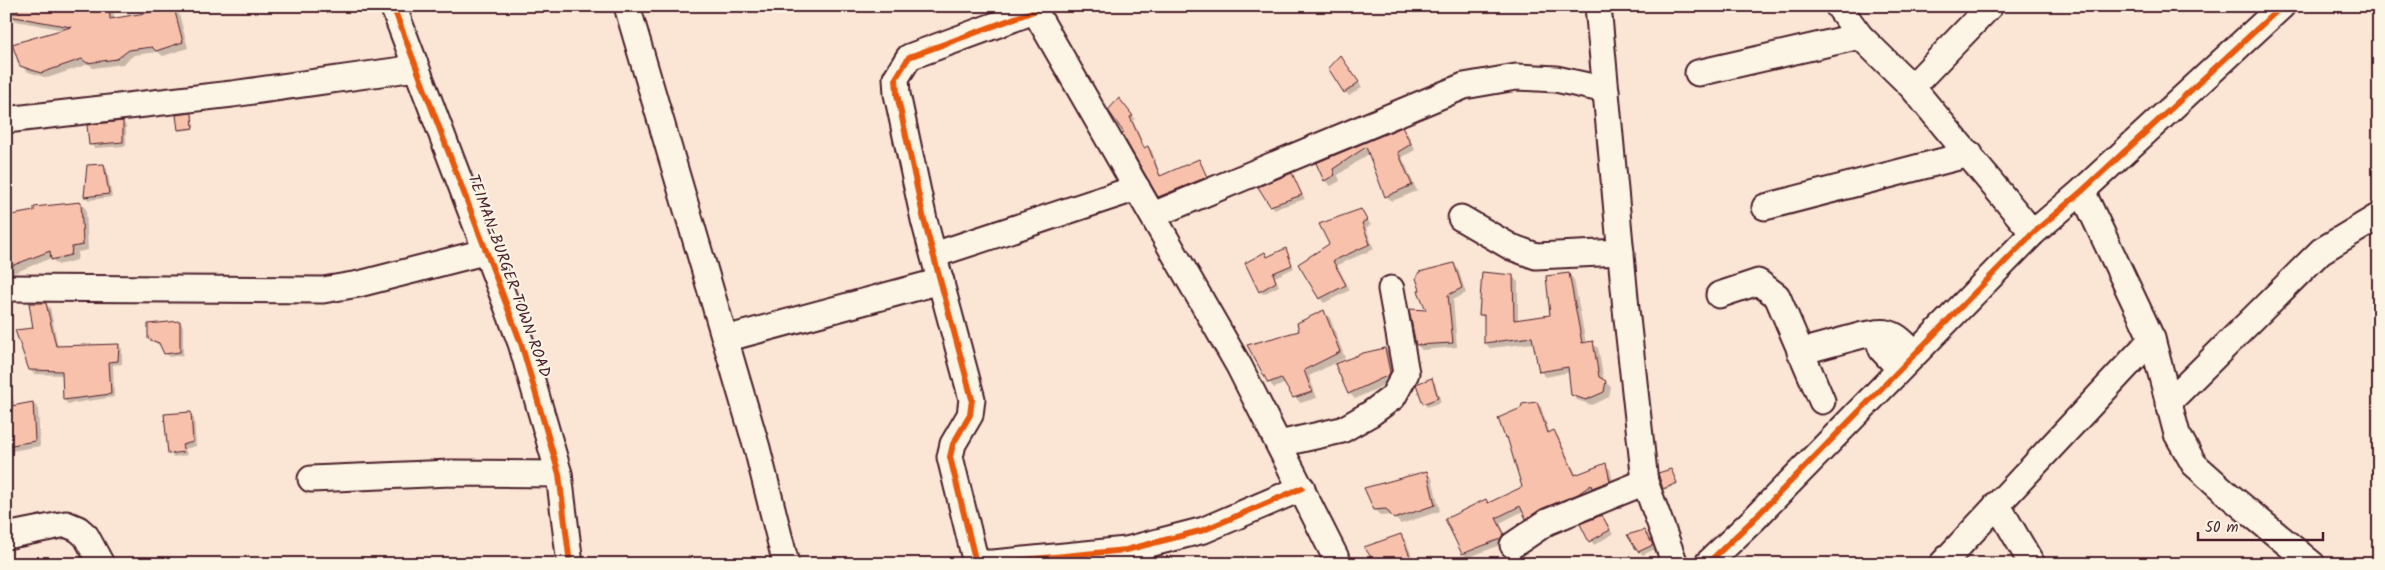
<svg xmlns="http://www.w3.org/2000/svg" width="2385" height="570" viewBox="0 0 2385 570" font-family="Kalam,sans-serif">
  <rect width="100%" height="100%" fill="#fbe5d4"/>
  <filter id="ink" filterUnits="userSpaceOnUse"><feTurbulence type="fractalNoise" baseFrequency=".02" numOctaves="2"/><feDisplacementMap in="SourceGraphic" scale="10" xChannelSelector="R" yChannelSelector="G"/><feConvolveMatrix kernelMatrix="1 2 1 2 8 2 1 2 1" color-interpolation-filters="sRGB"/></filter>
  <g filter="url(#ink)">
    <g fill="#0003">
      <path d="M 19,6 L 39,6 L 40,10 L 61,6 L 113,6 L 114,19 L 173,9 L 179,14 L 188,48 L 163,56 L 158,52 L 134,55 L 123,64 L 93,68 L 89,64 L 47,78 L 26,71 L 21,65 L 65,30 L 16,21 L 10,16 L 19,14 Z"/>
      <path d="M 1171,6 L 1179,6 L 1175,10 Z"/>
      <path d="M 1340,57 L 1362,87 L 1349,96 L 1329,69 Z"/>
      <path d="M 1123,103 L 1135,119 L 1133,121 L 1145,148 L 1148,147 L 1152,151 L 1161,177 L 1198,161 L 1210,181 L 1163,200 L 1124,134 L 1126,133 Z"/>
      <path d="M 192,114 L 194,129 L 181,131 L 179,129 Z"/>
      <path d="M 123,122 L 126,126 L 126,146 L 94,148 L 91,144 Z"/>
      <path d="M 1402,129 L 1408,134 L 1415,150 L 1402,157 L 1417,191 L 1392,201 L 1386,196 L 1370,153 L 1338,175 L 1340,181 L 1331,186 L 1325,181 L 1318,164 Z"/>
      <path d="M 103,165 L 107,169 L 112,197 L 89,200 L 85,197 Z"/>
      <path d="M 1291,175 L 1305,199 L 1275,209 L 1271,205 Z"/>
      <path d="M 80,203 L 86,209 L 88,250 L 78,252 L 77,260 L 58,265 L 51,258 L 11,274 L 6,269 L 6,217 Z"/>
      <path d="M 1361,211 L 1371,225 L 1366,228 L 1374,249 L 1337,265 L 1350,290 L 1324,303 L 1320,298 L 1331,245 Z"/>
      <path d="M 1285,250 L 1294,268 L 1275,277 L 1279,286 L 1263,294 L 1260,291 L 1265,254 L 1268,257 Z"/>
      <path d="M 1454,264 L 1458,269 L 1466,293 L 1453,300 L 1457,347 L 1422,350 L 1417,345 L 1427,311 L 1422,290 Z"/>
      <path d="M 1569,274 L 1574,280 L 1586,344 L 1592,343 L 1598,348 L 1604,381 L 1611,387 L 1609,397 L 1592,405 L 1577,400 L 1572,394 L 1570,372 L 1546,377 L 1540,371 L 1534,343 L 1490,348 L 1485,343 L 1485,319 L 1481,315 L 1512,276 L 1518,282 L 1518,321 L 1551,316 Z"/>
      <path d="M 46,304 L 50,308 L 58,347 L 118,345 L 122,349 L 122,364 L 113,365 L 114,397 L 68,404 L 64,400 L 63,375 L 34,374 L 30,370 L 35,329 Z"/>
      <path d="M 1324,312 L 1330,318 L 1345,358 L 1309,376 L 1317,398 L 1300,403 L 1286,383 L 1274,388 L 1269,382 L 1300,331 Z"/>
      <path d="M 180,322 L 183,326 L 183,355 L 169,357 L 161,346 L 149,339 Z"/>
      <path d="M 1385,349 L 1391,355 L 1394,380 L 1355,399 L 1349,393 Z"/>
      <path d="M 6,370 L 15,406 L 33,403 L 38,408 L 40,446 L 6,452 Z"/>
      <path d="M 1431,379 L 1435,383 L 1441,402 L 1427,407 L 1424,403 Z"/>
      <path d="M 1536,403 L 1541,407 L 1550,434 L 1553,432 L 1558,436 L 1577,476 L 1605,465 L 1610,469 L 1614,485 L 1532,522 L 1523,511 L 1500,523 L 1508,539 L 1505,543 L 1467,558 L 1463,553 L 1486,501 L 1489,504 L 1524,488 L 1510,442 L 1506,438 Z"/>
      <path d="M 190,414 L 194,418 L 196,446 L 185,449 L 187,455 L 173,457 L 169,453 Z"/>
      <path d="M 1671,471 L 1678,484 L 1665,490 L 1664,488 Z"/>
      <path d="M 1426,472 L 1432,478 L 1440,511 L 1401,524 L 1392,515 L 1381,516 L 1375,510 Z"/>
      <path d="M 1602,517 L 1613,534 L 1594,545 L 1582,525 Z"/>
      <path d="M 1644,531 L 1655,549 L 1643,555 L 1639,551 Z"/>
      <path d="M 1401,536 L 1406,541 L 1415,564 L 1377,564 Z"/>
      <path d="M 1654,556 L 1660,564 L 1632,564 L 1631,563 Z"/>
    </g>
    <g fill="#f8c1ac" stroke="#4a1f2b">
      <path d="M 18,6 L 36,6 L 36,10 L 57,6 L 109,6 L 110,19 L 174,8 L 183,42 L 156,51 L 152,47 L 129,50 L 117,59 L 87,63 L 82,59 L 41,73 L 20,66 L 12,44 L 71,27 L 9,16 L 9,14 L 18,13 Z"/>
      <path d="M 1340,55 L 1359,82 L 1344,93 L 1328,68 Z"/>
      <path d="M 1119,98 L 1133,116 L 1130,117 L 1144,148 L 1148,146 L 1160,176 L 1199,159 L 1207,177 L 1158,197 L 1122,134 L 1124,133 L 1108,110 Z"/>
      <path d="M 192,113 L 193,128 L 178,130 L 176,115 Z"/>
      <path d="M 123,121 L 123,142 L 89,145 L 87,125 Z"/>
      <path d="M 1402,127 L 1411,144 L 1398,152 L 1412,185 L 1385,197 L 1366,147 L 1333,169 L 1335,175 L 1324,181 L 1316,163 Z"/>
      <path d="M 104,164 L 109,194 L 84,197 L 87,165 Z"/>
      <path d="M 1292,173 L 1302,195 L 1270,206 L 1258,187 Z"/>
      <path d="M 81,202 L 83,245 L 72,247 L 71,255 L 51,260 L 50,251 L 6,268 L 6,216 L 34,211 L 34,207 Z"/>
      <path d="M 1361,209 L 1367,220 L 1362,223 L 1370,244 L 1333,261 L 1346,285 L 1319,299 L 1298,264 L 1329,244 L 1319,224 Z"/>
      <path d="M 1286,248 L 1292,265 L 1273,273 L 1276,282 L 1259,292 L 1245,263 L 1265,252 L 1267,257 Z"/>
      <path d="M 1454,263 L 1462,288 L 1448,295 L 1453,343 L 1416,345 L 1409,309 L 1426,310 L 1418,291 L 1420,290 L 1416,278 L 1419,272 Z"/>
      <path d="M 1482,272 L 1513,275 L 1514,320 L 1550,315 L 1546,276 L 1569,273 L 1582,343 L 1593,341 L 1599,377 L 1606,381 L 1604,392 L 1586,400 L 1571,395 L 1568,367 L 1539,372 L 1532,337 L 1484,343 L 1484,315 L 1479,315 Z"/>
      <path d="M 29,303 L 46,303 L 56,346 L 119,344 L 118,361 L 109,362 L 111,394 L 63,400 L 62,371 L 29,370 L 15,330 L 33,328 Z"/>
      <path d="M 1324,310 L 1340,352 L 1304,370 L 1312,392 L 1293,398 L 1281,378 L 1268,383 L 1247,345 L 1299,331 L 1297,323 Z"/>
      <path d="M 180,321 L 180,352 L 164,354 L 159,343 L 148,339 L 148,324 Z"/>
      <path d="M 1385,348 L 1390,372 L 1389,375 L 1348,394 L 1335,364 L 1363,353 Z"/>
      <path d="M 1432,378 L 1438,398 L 1423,404 L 1416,384 Z"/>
      <path d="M 33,402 L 35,441 L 6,446 L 6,407 Z"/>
      <path d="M 1537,402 L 1548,433 L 1554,430 L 1575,475 L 1606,463 L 1610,481 L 1592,488 L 1591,485 L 1578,494 L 1541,509 L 1526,519 L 1520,506 L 1496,518 L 1504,534 L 1500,539 L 1462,554 L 1445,519 L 1486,499 L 1488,503 L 1522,487 L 1507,437 L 1505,438 L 1498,418 L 1521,408 L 1522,404 Z"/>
      <path d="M 191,412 L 193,442 L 182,445 L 184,452 L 168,454 L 164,414 Z"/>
      <path d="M 1671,469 L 1677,483 L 1663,489 L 1658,473 Z"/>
      <path d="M 1427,471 L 1435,505 L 1394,519 L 1386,509 L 1374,510 L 1364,488 Z"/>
      <path d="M 1602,515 L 1610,530 L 1589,542 L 1580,524 Z"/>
      <path d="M 1644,530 L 1653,545 L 1638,552 L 1627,535 Z"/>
      <path d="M 1401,534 L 1413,564 L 1376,564 L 1364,547 Z"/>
    </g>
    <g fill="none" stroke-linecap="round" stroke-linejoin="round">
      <defs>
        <g id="minor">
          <path d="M 393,6 L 521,343 L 559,474 L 570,564"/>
          <path d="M 627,6 L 757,448 L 786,564"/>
          <path d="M 1032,6 L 1239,366 L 1339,564"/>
          <path d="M 1598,6 L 1626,309 L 1645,482 L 1675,564"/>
          <path d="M 1838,6 L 1860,36 L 1912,87 L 2033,233"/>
          <path d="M 1034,11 L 909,57 L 896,78 L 897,94 L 924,220 L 972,399 L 970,415 L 953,444 L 950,457 L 976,563 L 993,563 L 1126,550 L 1204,530 L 1302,488"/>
          <path d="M 1698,73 L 1860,36"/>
          <path d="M 1912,87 L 1990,6"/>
          <path d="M 6,120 L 232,94 L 416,68"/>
          <path d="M 2082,191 L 2152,339 L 2177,434 L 2194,464 L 2231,497 L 2312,564"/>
          <path d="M 1765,207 L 1970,154"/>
          <path d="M 1153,215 L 1464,86 L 1516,77 L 1556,79 L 1606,90"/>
          <path d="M 1461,218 L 1511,247 L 1536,256 L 1621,252"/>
          <path d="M 934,255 L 1137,188"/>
          <path d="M 6,288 L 323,290 L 359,284 L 488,251"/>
          <path d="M 1719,295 L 1758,282 L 1777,296 L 1822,401"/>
          <path d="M 725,339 L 941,281"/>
          <path d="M 1800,352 L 1863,335 L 1876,333"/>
          <path d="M 1899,368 L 1882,350 L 1876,333 C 1894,330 1902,341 1914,353"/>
          <path d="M 2168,403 L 2321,251 L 2379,216"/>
          <path d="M 1279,444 L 1342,430 L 1370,414 L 1393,397 L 1406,373 L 1391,289"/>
          <path d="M 311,479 L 451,473 L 559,474"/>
          <path d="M 1997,504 L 2032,564"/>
          <path d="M 6,536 L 66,524 L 78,529 L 86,536 L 101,564"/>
          <path d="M 1513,545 L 1547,522 L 1645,482"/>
          <path d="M 1707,564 L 1753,520 L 2033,233 L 2082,191 L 2282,6"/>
          <path d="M 1942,564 L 2152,339"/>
        </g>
      </defs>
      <use href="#minor" stroke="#4a1f2b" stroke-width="29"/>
      <use href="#minor" stroke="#fcf5e5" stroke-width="25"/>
      <defs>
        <g id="cycleway">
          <path d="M 393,6 L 521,343 L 559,474 L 570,564"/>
          <path d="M 1034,11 L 909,57 L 896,78 L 897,94 L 924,220 L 972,399 L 970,415 L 953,444 L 950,457 L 976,563 L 993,563 L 1126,550 L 1204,530 L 1302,488"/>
          <path d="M 1707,564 L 1753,520 L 2033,233 L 2082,191 L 2282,6"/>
        </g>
      </defs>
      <use href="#cycleway" stroke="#fcf5e5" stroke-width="9"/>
      <use href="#cycleway" stroke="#e8590c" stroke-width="6"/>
    </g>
  </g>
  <g text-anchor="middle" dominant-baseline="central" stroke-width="4" stroke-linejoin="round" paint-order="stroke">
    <g font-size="16" fill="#4a1f2b" stroke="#fcf5e5">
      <text transform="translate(509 276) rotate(70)">TEIMAN-BURGER TOWN ROAD</text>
    </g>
  </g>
  <rect width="2385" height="570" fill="none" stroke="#fcf5e5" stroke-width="25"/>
  <rect x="12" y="12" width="2360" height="545" fill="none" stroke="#4a1f2b" stroke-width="2" filter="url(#ink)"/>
  <path d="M2198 532v8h125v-8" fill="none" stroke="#4a1f2b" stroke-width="2.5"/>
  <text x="2205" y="532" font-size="15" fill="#4a1f2b" stroke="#fcf5e5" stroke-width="4" paint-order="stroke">50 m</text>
</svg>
